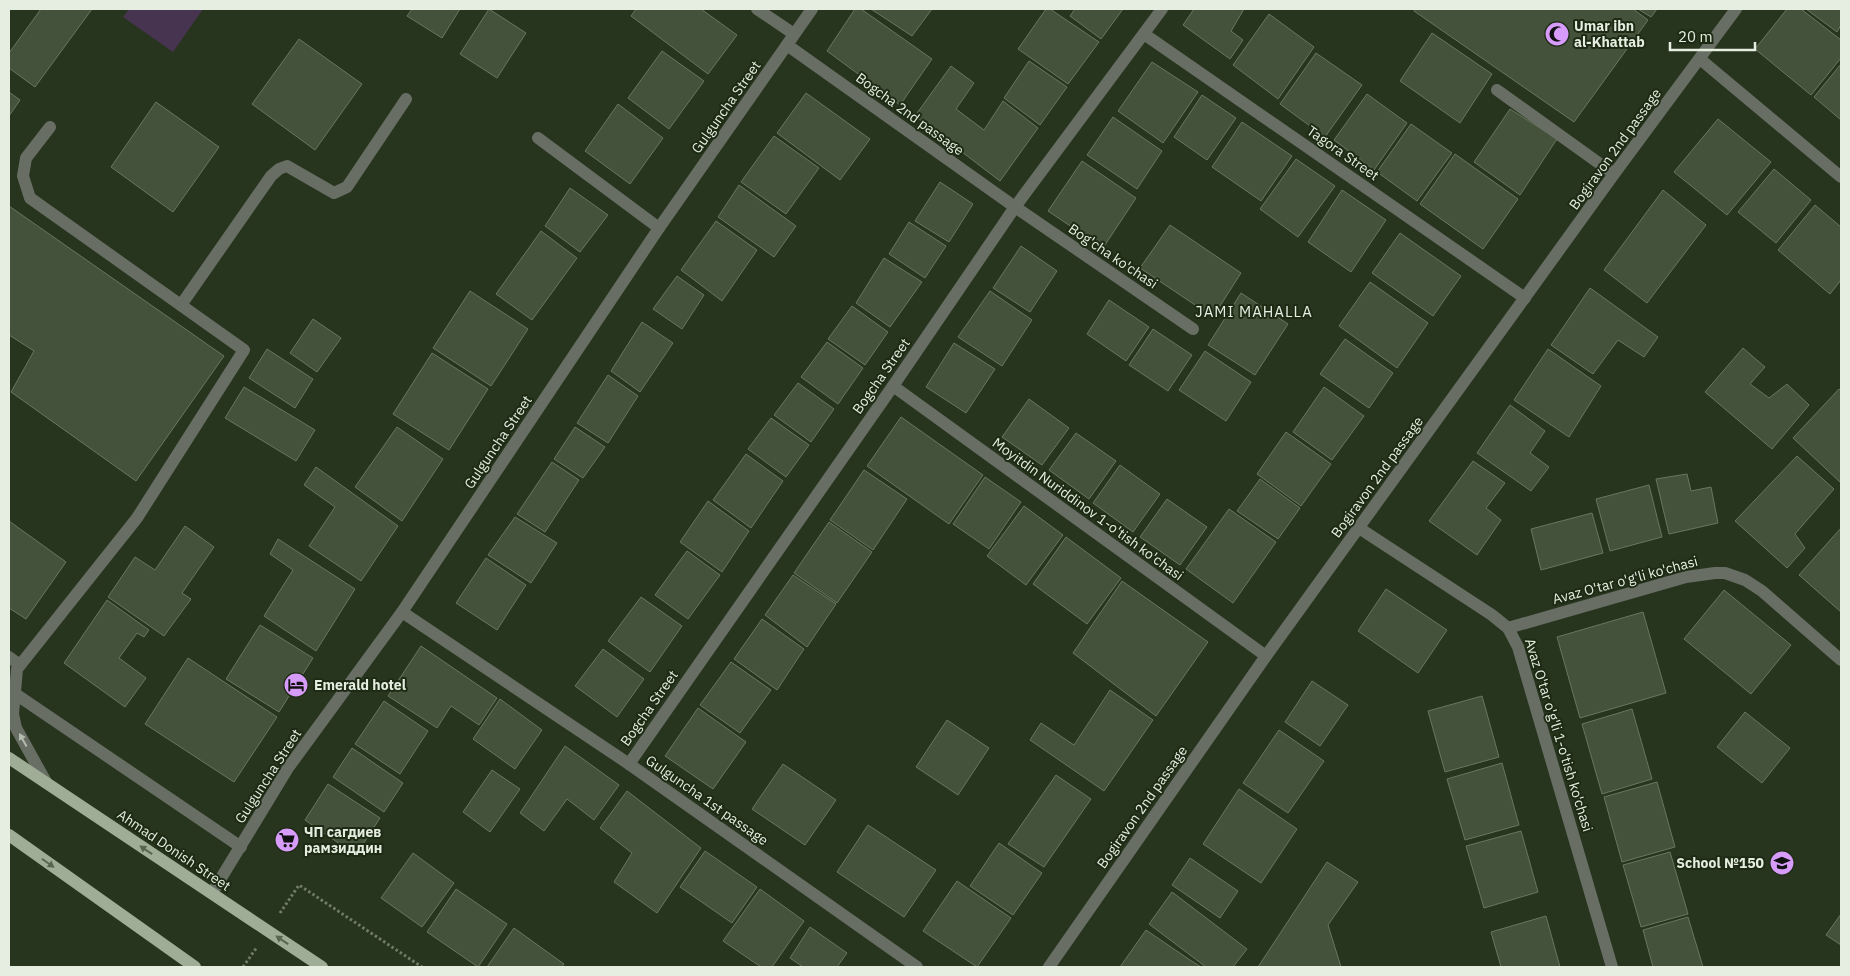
<svg xmlns="http://www.w3.org/2000/svg" width="1850" height="976" viewBox="0 0 1850 976" font-family="'IBM Plex Sans',sans-serif">
  <rect width="100%" height="100%" fill="#27341e"/>
  <path fill="#463450" d="M 129,9 L 203,9 L 173,52 L 123,17 Z"/>
  <g fill="#44523b" stroke="#68775f">
    <path d="M 41,9 L 92,9 L 35,87 L 9,68 L 9,53 Z"/>
    <path d="M 412,9 L 460,9 L 442,38 L 407,16 Z"/>
    <path d="M 489,9 L 526,33 L 497,78 L 460,54 Z"/>
    <path d="M 636,9 L 701,9 L 737,35 L 708,74 L 631,16 Z"/>
    <path d="M 855,9 L 861,9 L 932,59 L 900,105 L 827,51 Z"/>
    <path d="M 871,9 L 932,9 L 912,36 Z"/>
    <path d="M 1046,9 L 1050,9 L 1099,42 L 1068,84 L 1018,49 Z"/>
    <path d="M 1075,9 L 1123,9 L 1101,39 L 1070,16 Z"/>
    <path d="M 1194,9 L 1244,9 L 1231,31 L 1243,40 L 1230,59 L 1183,25 Z"/>
    <path d="M 1415,9 L 1633,9 L 1648,20 L 1574,122 L 1414,11 Z"/>
    <path d="M 1638,9 L 1657,9 L 1651,17 Z"/>
    <path d="M 1787,9 L 1801,9 L 1841,40 L 1841,58 L 1811,95 L 1755,49 Z"/>
    <path d="M 1806,9 L 1841,9 L 1841,25 L 1837,32 Z"/>
    <path d="M 1269,14 L 1314,47 L 1278,99 L 1233,65 Z"/>
    <path d="M 1432,33 L 1492,74 L 1460,123 L 1400,81 Z"/>
    <path d="M 299,39 L 362,84 L 315,150 L 252,104 Z"/>
    <path d="M 662,51 L 704,81 L 669,129 L 628,98 Z"/>
    <path d="M 1316,53 L 1362,85 L 1325,137 L 1280,104 Z"/>
    <path d="M 1029,61 L 1067,87 L 1040,125 L 1004,98 Z"/>
    <path d="M 1152,62 L 1198,92 L 1163,143 L 1118,111 Z"/>
    <path d="M 1841,64 L 1841,120 L 1814,97 Z"/>
    <path d="M 951,66 L 974,83 L 956,109 L 984,130 L 1003,101 L 1038,128 L 1000,181 L 915,116 Z"/>
    <path d="M 9,92 L 20,100 L 9,116 Z"/>
    <path d="M 806,93 L 870,139 L 840,180 L 777,133 Z"/>
    <path d="M 1367,94 L 1407,123 L 1374,170 L 1334,140 Z"/>
    <path d="M 1202,95 L 1236,118 L 1207,160 L 1174,137 Z"/>
    <path d="M 156,102 L 219,147 L 173,212 L 111,167 Z"/>
    <path d="M 618,104 L 663,138 L 630,184 L 585,151 Z"/>
    <path d="M 1510,109 L 1557,139 L 1520,195 L 1474,162 Z"/>
    <path d="M 1113,117 L 1162,151 L 1137,189 L 1087,155 Z"/>
    <path d="M 1718,119 L 1771,162 L 1727,215 L 1674,172 Z"/>
    <path d="M 1242,122 L 1292,156 L 1261,201 L 1212,167 Z"/>
    <path d="M 1411,124 L 1452,153 L 1417,201 L 1377,172 Z"/>
    <path d="M 774,136 L 819,168 L 786,214 L 741,182 Z"/>
    <path d="M 1455,154 L 1518,199 L 1483,249 L 1420,204 Z"/>
    <path d="M 1296,159 L 1335,186 L 1298,237 L 1260,209 Z"/>
    <path d="M 1082,161 L 1136,198 L 1103,248 L 1048,211 Z"/>
    <path d="M 1774,169 L 1811,200 L 1776,243 L 1738,212 Z"/>
    <path d="M 940,182 L 973,204 L 949,242 L 915,221 Z"/>
    <path d="M 739,185 L 796,226 L 774,257 L 718,217 Z"/>
    <path d="M 570,188 L 608,215 L 580,252 L 545,226 Z"/>
    <path d="M 1342,190 L 1386,220 L 1351,272 L 1308,242 Z"/>
    <path d="M 1663,190 L 1706,225 L 1647,303 L 1604,270 Z"/>
    <path d="M 1815,205 L 1841,227 L 1841,280 L 1830,294 L 1778,250 Z"/>
    <path d="M 9,206 L 224,356 L 136,481 L 11,392 L 34,351 L 9,335 Z"/>
    <path d="M 716,221 L 757,250 L 722,301 L 681,270 Z"/>
    <path d="M 909,222 L 946,246 L 925,278 L 889,254 Z"/>
    <path d="M 1170,225 L 1241,273 L 1213,317 L 1140,268 Z"/>
    <path d="M 541,231 L 577,258 L 532,320 L 496,294 Z"/>
    <path d="M 1400,233 L 1461,276 L 1433,316 L 1372,273 Z"/>
    <path d="M 1021,246 L 1057,271 L 1030,312 L 993,288 Z"/>
    <path d="M 884,258 L 922,282 L 890,327 L 856,303 Z"/>
    <path d="M 677,276 L 704,295 L 682,329 L 653,309 Z"/>
    <path d="M 1370,282 L 1428,323 L 1397,368 L 1339,326 Z"/>
    <path d="M 1590,288 L 1658,337 L 1644,357 L 1618,340 L 1593,374 L 1551,345 Z"/>
    <path d="M 470,291 L 528,329 L 491,386 L 433,348 Z"/>
    <path d="M 990,291 L 1032,320 L 1002,366 L 958,337 Z"/>
    <path d="M 1241,293 L 1288,324 L 1255,375 L 1208,345 Z"/>
    <path d="M 1109,300 L 1149,327 L 1126,361 L 1087,334 Z"/>
    <path d="M 852,306 L 888,332 L 865,365 L 828,339 Z"/>
    <path d="M 313,319 L 341,338 L 317,372 L 290,353 Z"/>
    <path d="M 642,322 L 673,343 L 640,392 L 611,371 Z"/>
    <path d="M 1153,329 L 1192,355 L 1168,391 L 1129,365 Z"/>
    <path d="M 1345,339 L 1393,373 L 1369,408 L 1320,374 Z"/>
    <path d="M 827,342 L 863,368 L 838,404 L 801,377 Z"/>
    <path d="M 954,343 L 995,369 L 966,413 L 926,387 Z"/>
    <path d="M 1743,348 L 1765,367 L 1750,384 L 1769,398 L 1787,384 L 1809,405 L 1772,449 L 1705,392 Z"/>
    <path d="M 267,349 L 313,379 L 295,408 L 249,378 Z"/>
    <path d="M 1548,349 L 1601,386 L 1569,437 L 1514,400 Z"/>
    <path d="M 1205,351 L 1251,382 L 1226,421 L 1179,390 Z"/>
    <path d="M 432,353 L 488,389 L 449,450 L 393,414 Z"/>
    <path d="M 608,375 L 638,396 L 608,443 L 577,423 Z"/>
    <path d="M 798,383 L 834,409 L 811,442 L 774,415 Z"/>
    <path d="M 244,387 L 315,430 L 296,461 L 225,418 Z"/>
    <path d="M 1324,387 L 1364,416 L 1332,460 L 1293,432 Z"/>
    <path d="M 1839,389 L 1841,391 L 1841,481 L 1840,482 L 1793,438 Z"/>
    <path d="M 1029,399 L 1069,428 L 1042,465 L 1002,437 Z"/>
    <path d="M 1510,405 L 1545,431 L 1530,453 L 1549,467 L 1531,491 L 1477,453 Z"/>
    <path d="M 901,417 L 983,475 L 949,524 L 867,466 Z"/>
    <path d="M 771,418 L 809,445 L 786,477 L 748,449 Z"/>
    <path d="M 397,427 L 443,459 L 402,521 L 355,487 Z"/>
    <path d="M 575,427 L 605,447 L 583,478 L 554,459 Z"/>
    <path d="M 1286,432 L 1331,464 L 1301,506 L 1257,474 Z"/>
    <path d="M 1076,433 L 1116,461 L 1089,499 L 1049,470 Z"/>
    <path d="M 746,454 L 783,481 L 751,528 L 713,500 Z"/>
    <path d="M 1797,456 L 1834,489 L 1795,534 L 1805,548 L 1787,568 L 1735,521 Z"/>
    <path d="M 1473,461 L 1505,483 L 1486,508 L 1501,520 L 1477,555 L 1429,521 Z"/>
    <path d="M 552,462 L 579,480 L 545,532 L 517,514 Z"/>
    <path d="M 1120,465 L 1160,494 L 1133,532 L 1093,503 Z"/>
    <path d="M 316,467 L 398,526 L 361,581 L 309,546 L 335,507 L 304,485 Z"/>
    <path d="M 864,470 L 907,499 L 873,550 L 830,520 Z"/>
    <path d="M 1687,474 L 1691,491 L 1711,487 L 1718,523 L 1669,534 L 1656,479 Z"/>
    <path d="M 985,477 L 1021,502 L 989,549 L 953,524 Z"/>
    <path d="M 1260,479 L 1300,508 L 1278,539 L 1237,511 Z"/>
    <path d="M 1649,485 L 1662,537 L 1610,551 L 1596,499 Z"/>
    <path d="M 1167,499 L 1207,527 L 1180,565 L 1140,537 Z"/>
    <path d="M 708,501 L 749,531 L 722,572 L 680,542 Z"/>
    <path d="M 1024,506 L 1063,535 L 1026,585 L 987,556 Z"/>
    <path d="M 1229,509 L 1276,542 L 1233,603 L 1186,569 Z"/>
    <path d="M 1592,513 L 1603,553 L 1541,570 L 1531,529 Z"/>
    <path d="M 515,517 L 557,543 L 531,583 L 488,555 Z"/>
    <path d="M 9,521 L 66,562 L 26,619 L 9,608 Z"/>
    <path d="M 829,522 L 872,552 L 837,603 L 794,573 Z"/>
    <path d="M 185,526 L 214,547 L 182,593 L 191,599 L 164,636 L 108,597 L 135,557 L 155,570 Z"/>
    <path d="M 1841,528 L 1841,612 L 1799,575 Z"/>
    <path d="M 1066,537 L 1121,578 L 1087,624 L 1033,584 Z"/>
    <path d="M 278,539 L 355,589 L 316,651 L 264,616 L 293,570 L 270,554 Z"/>
    <path d="M 687,551 L 720,575 L 688,619 L 655,595 Z"/>
    <path d="M 486,558 L 526,585 L 497,630 L 456,603 Z"/>
    <path d="M 793,575 L 836,604 L 807,647 L 765,615 Z"/>
    <path d="M 1122,581 L 1208,642 L 1156,716 L 1073,653 Z"/>
    <path d="M 1386,589 L 1447,630 L 1418,673 L 1358,631 Z"/>
    <path d="M 1724,590 L 1791,645 L 1751,694 L 1684,639 Z"/>
    <path d="M 641,597 L 682,626 L 650,672 L 608,641 Z"/>
    <path d="M 107,600 L 149,630 L 144,637 L 137,633 L 119,658 L 146,678 L 125,707 L 64,663 Z"/>
    <path d="M 1643,612 L 1666,693 L 1580,718 L 1557,637 Z"/>
    <path d="M 762,619 L 804,649 L 777,690 L 734,659 Z"/>
    <path d="M 260,625 L 313,658 L 279,712 L 226,679 Z"/>
    <path d="M 421,646 L 497,698 L 479,725 L 451,706 L 437,728 L 388,696 Z"/>
    <path d="M 603,649 L 644,679 L 617,717 L 575,686 Z"/>
    <path d="M 188,658 L 277,717 L 234,782 L 145,724 Z"/>
    <path d="M 731,662 L 771,690 L 740,733 L 700,705 Z"/>
    <path d="M 1312,681 L 1348,705 L 1320,746 L 1285,722 Z"/>
    <path d="M 1110,690 L 1153,720 L 1104,791 L 1030,740 L 1041,723 L 1074,745 Z"/>
    <path d="M 1482,696 L 1499,757 L 1445,772 L 1428,711 Z"/>
    <path d="M 500,699 L 542,730 L 515,769 L 473,739 Z"/>
    <path d="M 384,701 L 428,731 L 400,774 L 355,744 Z"/>
    <path d="M 698,708 L 746,742 L 713,789 L 665,756 Z"/>
    <path d="M 1632,709 L 1652,779 L 1602,794 L 1582,724 Z"/>
    <path d="M 1745,712 L 1790,748 L 1762,783 L 1717,747 Z"/>
    <path d="M 947,720 L 989,748 L 958,795 L 916,767 Z"/>
    <path d="M 1279,730 L 1324,761 L 1288,813 L 1243,783 Z"/>
    <path d="M 565,746 L 619,785 L 594,820 L 567,799 L 544,831 L 520,813 Z"/>
    <path d="M 352,748 L 403,783 L 384,812 L 333,777 Z"/>
    <path d="M 1502,763 L 1519,825 L 1465,840 L 1447,779 Z"/>
    <path d="M 783,764 L 836,800 L 805,845 L 752,809 Z"/>
    <path d="M 492,770 L 520,789 L 490,832 L 463,812 Z"/>
    <path d="M 1056,775 L 1091,799 L 1044,867 L 1008,844 Z"/>
    <path d="M 1657,782 L 1675,847 L 1622,862 L 1604,797 Z"/>
    <path d="M 328,784 L 380,818 L 356,855 L 305,820 Z"/>
    <path d="M 1239,789 L 1297,829 L 1261,883 L 1203,844 Z"/>
    <path d="M 627,791 L 701,848 L 657,913 L 614,882 L 632,853 L 600,828 Z"/>
    <path d="M 868,825 L 936,870 L 904,917 L 837,872 Z"/>
    <path d="M 1521,831 L 1538,892 L 1484,908 L 1466,846 Z"/>
    <path d="M 999,843 L 1042,873 L 1013,915 L 970,886 Z"/>
    <path d="M 705,851 L 757,887 L 732,923 L 680,887 Z"/>
    <path d="M 1670,852 L 1688,914 L 1641,927 L 1623,865 Z"/>
    <path d="M 413,853 L 454,883 L 422,927 L 381,898 Z"/>
    <path d="M 1190,858 L 1238,891 L 1220,918 L 1172,885 Z"/>
    <path d="M 1327,862 L 1358,882 L 1328,925 L 1341,967 L 1258,967 Z"/>
    <path d="M 957,881 L 1011,918 L 977,967 L 923,931 Z"/>
    <path d="M 456,889 L 507,924 L 478,967 L 427,932 Z"/>
    <path d="M 760,889 L 804,921 L 772,967 L 761,967 L 723,941 Z"/>
    <path d="M 1172,892 L 1247,949 L 1233,967 L 1206,967 L 1149,924 Z"/>
    <path d="M 1841,914 L 1841,945 L 1826,935 Z"/>
    <path d="M 1546,916 L 1560,967 L 1501,967 L 1491,932 Z"/>
    <path d="M 1688,917 L 1703,967 L 1653,967 L 1643,930 Z"/>
    <path d="M 810,927 L 847,953 L 837,967 L 803,967 L 790,958 Z"/>
    <path d="M 514,928 L 564,964 L 562,967 L 487,967 Z"/>
    <path d="M 1146,930 L 1190,960 L 1201,967 L 1120,967 Z"/>
  </g>
  <g fill="none" stroke-linecap="round" stroke-linejoin="round">
    <g stroke="#707c69" stroke-width="3" stroke-dasharray="2.5 2.5" stroke-linecap="butt">
      <path d="M 280,913 L 299,885 L 422,967"/>
      <path d="M 243,967 L 257,947"/>
    </g>
    <g stroke="#686e64" stroke-width="12">
      <path d="M 1497,90 L 1614,174"/>
      <path d="M 538,138 L 659,228"/>
      <path d="M 181,305 L 271,176 L 279,169 L 287,166 L 334,193 L 347,187 L 406,99"/>
      <path d="M 14,693 L 241,847"/>
    </g>
    <g stroke="#686e64" stroke-width="12">
      <path d="M 757,9 L 794,34"/>
      <path d="M 1144,34 L 1525,298"/>
      <path d="M 787,45 L 1015,207 L 1193,329"/>
      <path d="M 1700,59 L 1841,177"/>
      <path d="M 893,386 L 1266,656"/>
      <path d="M 1359,528 L 1492,615 L 1508,628 L 1518,647 L 1612,967"/>
      <path d="M 402,612 L 629,764 L 917,967"/>
      <path d="M 1508,628 L 1686,577 L 1715,573 L 1725,573 L 1745,580 L 1762,591 L 1841,660"/>
      <path d="M 9,657 L 20,665"/>
      <path d="M 629,764 L 893,386 L 1015,207 L 1162,9"/>
      <path d="M 46,782 L 16,728 L 13,714 L 17,669 L 137,518 L 244,350 L 30,198 L 23,176 L 26,158 L 50,127"/>
      <path d="M 212,893 L 288,768 L 402,612 L 659,228 L 812,9"/>
    </g>
    <path stroke="#686e64" stroke-width="12" d="M 1049,967 L 1266,656 L 1614,174 L 1736,9"/>
    <g stroke="#9fad97" stroke-width="12">
      <path d="M 9,758 L 322,967"/>
      <path d="M 9,835 L 195,967"/>
    </g>
  </g>
  <defs><path id="oneway-solid" d="M-6-.8H1V-3.2L6.5 0L1 3.2V.8H-6Z" transform="scale(1.25)"/></defs>
  <use fill="#b3bbae" href="#oneway-solid" transform="translate(23 740) rotate(-119)"/>
  <g fill="#58654f">
    <use href="#oneway-solid" transform="translate(146 850) rotate(-146)"/>
    <use href="#oneway-solid" transform="translate(48 863) rotate(35)"/>
    <use href="#oneway-solid" transform="translate(282 940) rotate(-146)"/>
  </g>
  <defs>
    <symbol id="mosque-disc" viewBox="-11 -11 22 22"><circle r="9.5" fill="#d79bf9" stroke="#1d2a14"/><path d="M3.5-4.9A6 6 0 1 0 3.5 4.9A5 5 0 1 1 3.5-4.9Z" fill="#111"/></symbol>
    <symbol id="hotel-disc" viewBox="-11 -11 22 22"><circle r="9.5" fill="#d79bf9" stroke="#1d2a14"/><path d="M-6-4.5h1.5V1H6V5H4.5V3h-9V5H-6ZM-4 0a1.8 1.8 0 1 1 3.6 0ZM.5 0V-2.5h3Q6-2.5 6 0Z" fill="#111"/></symbol>
    <symbol id="supermarket-disc" viewBox="-11 -11 22 22"><circle r="9.5" fill="#d79bf9" stroke="#1d2a14"/><path d="M-6-5.5h2.5l.6 2H6L4.5 2H-2.5L-4.4-4H-6ZM-1.5 3.2a1.3 1.3 0 1 0 .1 0ZM3 3.2a1.3 1.3 0 1 0 .1 0Z" fill="#111"/></symbol>
    <symbol id="school-disc" viewBox="-11 -11 22 22"><circle r="9.5" fill="#d79bf9" stroke="#1d2a14"/><path d="M0-5L7-2L0 1L-7-2ZM-4 1L0 2.5L4 1V4Q0 6-4 4Z" fill="#111"/></symbol>
  </defs>
  <g fill-rule="evenodd">
    <use href="#mosque-disc" x="1543" y="20" width="28" height="28"/>
    <use href="#hotel-disc" x="282" y="671" width="28" height="28"/>
    <use href="#supermarket-disc" x="273" y="826" width="28" height="28"/>
    <use href="#school-disc" x="1768" y="849" width="28" height="28"/>
  </g>
  <g text-anchor="middle" dominant-baseline="central" stroke-width="4" stroke-linejoin="round" paint-order="stroke">
    <g font-size="14" font-weight="bold" fill="#e5eee0" stroke="#1d2a14" text-anchor="start">
      <text x="1574" y="26">Umar ibn<tspan x="1574" dy="16">al-Khattab</tspan></text>
      <text x="314" y="685">Emerald hotel</text>
      <text x="304" y="832">ЧП сагдиев<tspan x="304" dy="16">рамзиддин</tspan></text>
      <text x="1764" y="863" text-anchor="end">School №150</text>
    </g>
    <g font-size="14" fill="#e5eee0" stroke="#1d2a14">
      <text transform="translate(726 107) rotate(-55)">Gulguncha Street</text>
      <text transform="translate(910 114) rotate(36)">Bogcha 2nd passage</text>
      <text transform="translate(1615 149) rotate(-54)">Bogiravon 2nd passage</text>
      <text transform="translate(1343 153) rotate(35)">Tagora Street</text>
      <text transform="translate(1113 256) rotate(34)">Bog'cha ko'chasi</text>
      <text transform="translate(881 376) rotate(-55)">Bogcha Street</text>
      <text transform="translate(498 442) rotate(-56)">Gulguncha Street</text>
      <text transform="translate(1377 477) rotate(-54)">Bogiravon 2nd passage</text>
      <text transform="translate(1088 509) rotate(36)">Moyitdin Nuriddinov 1-o'tish ko'chasi</text>
      <text transform="translate(1625 580) rotate(-15)">Avaz O'tar o'g'li ko'chasi</text>
      <text transform="translate(649 708) rotate(-55)">Bogcha Street</text>
      <text transform="translate(1559 735) rotate(73)">Avaz O'tar o'g'li 1-o'tish ko'chasi</text>
      <text transform="translate(268 776) rotate(-57)">Gulguncha Street</text>
      <text transform="translate(707 800) rotate(35)">Gulguncha 1st passage</text>
      <text transform="translate(1142 807) rotate(-55)">Bogiravon 2nd passage</text>
      <text transform="translate(174 850) rotate(34)">Ahmad Donish Street</text>
    </g>
    <g font-size="15" letter-spacing="1" fill="#e5eee0" stroke="#1d2a14">
      <text x="1254" y="311">JAMI MAHALLA</text>
    </g>
  </g>
  <rect width="1850" height="976" fill="none" stroke="#e5eee0" stroke-width="20"/>
  <path d="M1670 42v8h85v-8" fill="none" stroke="#e5eee0" stroke-width="2.5"/>
  <text x="1678" y="42" font-size="15" fill="#e5eee0" stroke="#1d2a14" stroke-width="4" paint-order="stroke">20 m</text>
</svg>
